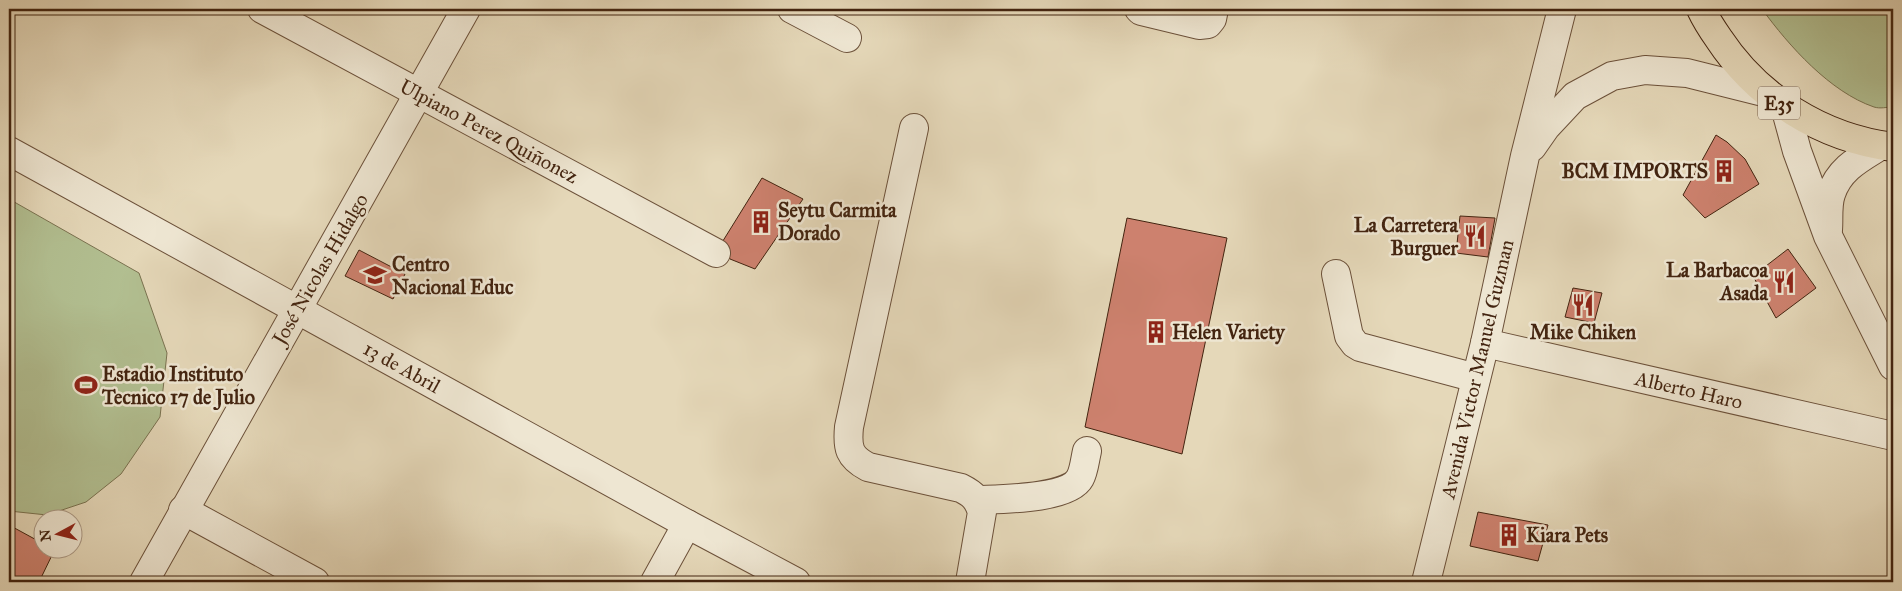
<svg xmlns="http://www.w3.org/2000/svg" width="1902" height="591" viewBox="0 0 1902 591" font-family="'IM FELL Great Primer',serif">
  <rect width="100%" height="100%" fill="#e5d8b9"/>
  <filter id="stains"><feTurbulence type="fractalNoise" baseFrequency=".004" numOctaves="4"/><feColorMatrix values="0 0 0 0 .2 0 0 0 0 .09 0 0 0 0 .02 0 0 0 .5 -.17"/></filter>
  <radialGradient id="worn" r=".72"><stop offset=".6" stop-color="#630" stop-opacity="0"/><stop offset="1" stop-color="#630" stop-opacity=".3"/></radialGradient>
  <g fill="#b2bf91" stroke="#7a7250">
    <path d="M 1762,9 L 1893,9 L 1893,107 C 1887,107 1880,109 1874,107 C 1830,92 1789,46 1762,9 Z"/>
    <path d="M 9,199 L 139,273 L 167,353 L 160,417 L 121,474 L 86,502 L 47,515 L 9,511 Z"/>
  </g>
  <g fill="#cd816e" stroke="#432410">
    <path d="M 1716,135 L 1727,142 L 1745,159 L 1759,184 L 1705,218 L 1683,195 Z"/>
    <path d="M 762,178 L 803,199 L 755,269 L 730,259 L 721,244 Z"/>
    <path d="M 1460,216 L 1495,218 L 1488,257 L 1456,253 Z"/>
    <path d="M 1127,218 L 1227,238 L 1182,454 L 1085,427 Z"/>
    <path d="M 1788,249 L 1816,288 L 1776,318 L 1753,276 Z"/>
    <path d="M 359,250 L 405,274 L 393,299 L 345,276 Z"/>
    <path d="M 1573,288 L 1602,293 L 1594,323 L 1565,317 Z"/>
    <path d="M 1478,512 L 1548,525 L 1538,561 L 1470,546 Z"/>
    <path d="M 9,525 L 42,543 L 42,548 L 55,549 L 39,582 L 9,582 Z"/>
  </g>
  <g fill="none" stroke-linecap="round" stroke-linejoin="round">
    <defs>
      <g id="minor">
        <path d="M 262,9 L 716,253"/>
        <path d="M 792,9 L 847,38"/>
        <path d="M 1139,9 L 1141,11 L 1199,25 L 1208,24 L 1212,19 L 1214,9"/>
        <path d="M 1785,107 L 1797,151 L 1828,236 L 1893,366"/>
        <path d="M 914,128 L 849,427 C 847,448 849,457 868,467 L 961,488 C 973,494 978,499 982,512 L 970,582"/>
        <path d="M 1532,147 L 1546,127 L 1575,96 L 1612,76 L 1645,70 L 1687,73 L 1767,93"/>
        <path d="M 9,151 L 687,524 L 796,582"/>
        <path d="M 1828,230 C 1829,219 1827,205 1831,194 C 1839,169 1859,159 1880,146"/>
        <path d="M 1336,274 L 1349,336 L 1355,344 L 1360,347 L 1476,378"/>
        <path d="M 1485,343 L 1893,436"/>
        <path d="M 979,500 C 1000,499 1069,499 1080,478 C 1084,471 1085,459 1087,451"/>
        <path d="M 183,510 L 315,582"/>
        <path d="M 144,582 L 466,9"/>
        <path d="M 655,582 L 687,524"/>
        <path d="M 1426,582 L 1485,343 L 1525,156 L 1562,9"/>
      </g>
      <path id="highway" d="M 1701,9 C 1706,20 1712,29 1719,39 C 1758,98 1822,138 1893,147"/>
    </defs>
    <use href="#minor" stroke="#6c513a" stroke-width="30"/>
    <use href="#highway" stroke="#432410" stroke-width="30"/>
    <use href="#minor" stroke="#eee6d2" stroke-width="28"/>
    <use href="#highway" stroke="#e5d8b9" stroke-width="28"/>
  </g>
  <defs>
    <symbol id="building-bare" viewBox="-9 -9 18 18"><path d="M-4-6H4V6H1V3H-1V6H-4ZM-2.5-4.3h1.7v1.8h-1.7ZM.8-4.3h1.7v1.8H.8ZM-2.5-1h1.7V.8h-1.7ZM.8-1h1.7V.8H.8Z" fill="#8f2418" stroke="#eee6d2" stroke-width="2.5" paint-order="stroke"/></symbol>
    <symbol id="restaurant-bare" viewBox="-9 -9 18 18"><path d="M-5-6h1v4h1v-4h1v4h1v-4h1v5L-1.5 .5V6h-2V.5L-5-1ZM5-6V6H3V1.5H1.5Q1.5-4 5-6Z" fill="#8f2418" stroke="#eee6d2" stroke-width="2.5" paint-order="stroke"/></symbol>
    <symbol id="school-bare" viewBox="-9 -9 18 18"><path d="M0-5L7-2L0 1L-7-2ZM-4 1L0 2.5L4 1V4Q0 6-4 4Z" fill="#8f2418" stroke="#eee6d2" stroke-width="2.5" paint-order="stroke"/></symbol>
    <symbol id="stadium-bare" viewBox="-9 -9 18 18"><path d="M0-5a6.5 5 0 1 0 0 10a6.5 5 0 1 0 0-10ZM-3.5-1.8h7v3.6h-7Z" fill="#8f2418" stroke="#eee6d2" stroke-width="2.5" paint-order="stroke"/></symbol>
  </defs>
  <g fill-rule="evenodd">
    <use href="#building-bare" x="1708" y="155" width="32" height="32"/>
    <use href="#building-bare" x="745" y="206" width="32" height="32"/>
    <use href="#restaurant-bare" x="1459" y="220" width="32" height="32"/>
    <use href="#school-bare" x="359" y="259" width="32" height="32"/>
    <use href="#restaurant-bare" x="1768" y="266" width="32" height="32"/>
    <use href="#restaurant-bare" x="1567" y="289" width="32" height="32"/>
    <use href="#building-bare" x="1140" y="316" width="32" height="32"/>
    <use href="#stadium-bare" x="70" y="369" width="32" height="32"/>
    <use href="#building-bare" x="1493" y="519" width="32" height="32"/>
  </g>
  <g text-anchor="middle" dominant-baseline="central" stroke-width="5" stroke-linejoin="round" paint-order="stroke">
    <rect fill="#eee6d2" stroke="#765e4a" stroke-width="1" x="1758" y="86.5" width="42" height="33" rx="4"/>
    <g font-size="19" font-weight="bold" fill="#432410">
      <text x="1779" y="103">E35</text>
    </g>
    <g font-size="20" fill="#432410" stroke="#eee6d2">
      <text transform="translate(489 131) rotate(28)">Ulpiano Perez Quiñonez</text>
      <text transform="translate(320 269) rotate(-60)">José Nicolas Hidalgo</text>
      <text transform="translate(402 367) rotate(29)">13 de Abril</text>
      <text transform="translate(1477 369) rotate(-77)">Avenida Victor Manuel Guzman</text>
      <text transform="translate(1689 390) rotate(13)">Alberto Haro</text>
    </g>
    <g font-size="20" font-weight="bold" fill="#432410" stroke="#eee6d2" text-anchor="start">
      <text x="1708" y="171" text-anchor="end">BCM IMPORTS</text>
      <text x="778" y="210">Seytu Carmita<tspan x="778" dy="23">Dorado</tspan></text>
      <text x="1458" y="225" text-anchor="end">La Carretera<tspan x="1458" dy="23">Burguer</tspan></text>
      <text x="392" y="264">Centro<tspan x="392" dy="23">Nacional Educ</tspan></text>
      <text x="1768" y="270" text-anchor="end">La Barbacoa<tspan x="1768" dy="23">Asada</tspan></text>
      <text x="1172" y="332">Helen Variety</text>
      <text x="1583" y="332" text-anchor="middle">Mike Chiken</text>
      <text x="102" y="374">Estadio Instituto<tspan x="102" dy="23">Tecnico 17 de Julio</tspan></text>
      <text x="1526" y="535">Kiara Pets</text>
    </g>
  </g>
  <rect width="1902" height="591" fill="none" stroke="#e5d8b9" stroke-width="30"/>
  <rect x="10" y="10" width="1882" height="571" fill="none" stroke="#432410" stroke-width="2.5"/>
  <rect x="15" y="15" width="1872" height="561" fill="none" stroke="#432410"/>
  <g transform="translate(58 534) rotate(263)"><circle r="24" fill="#eee6d2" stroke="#aa9884"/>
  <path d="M0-4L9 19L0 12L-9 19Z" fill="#8f2418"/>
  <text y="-8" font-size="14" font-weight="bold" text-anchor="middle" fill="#432410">N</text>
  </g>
  <rect width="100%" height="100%" filter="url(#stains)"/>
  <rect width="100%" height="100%" fill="url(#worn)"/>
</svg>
